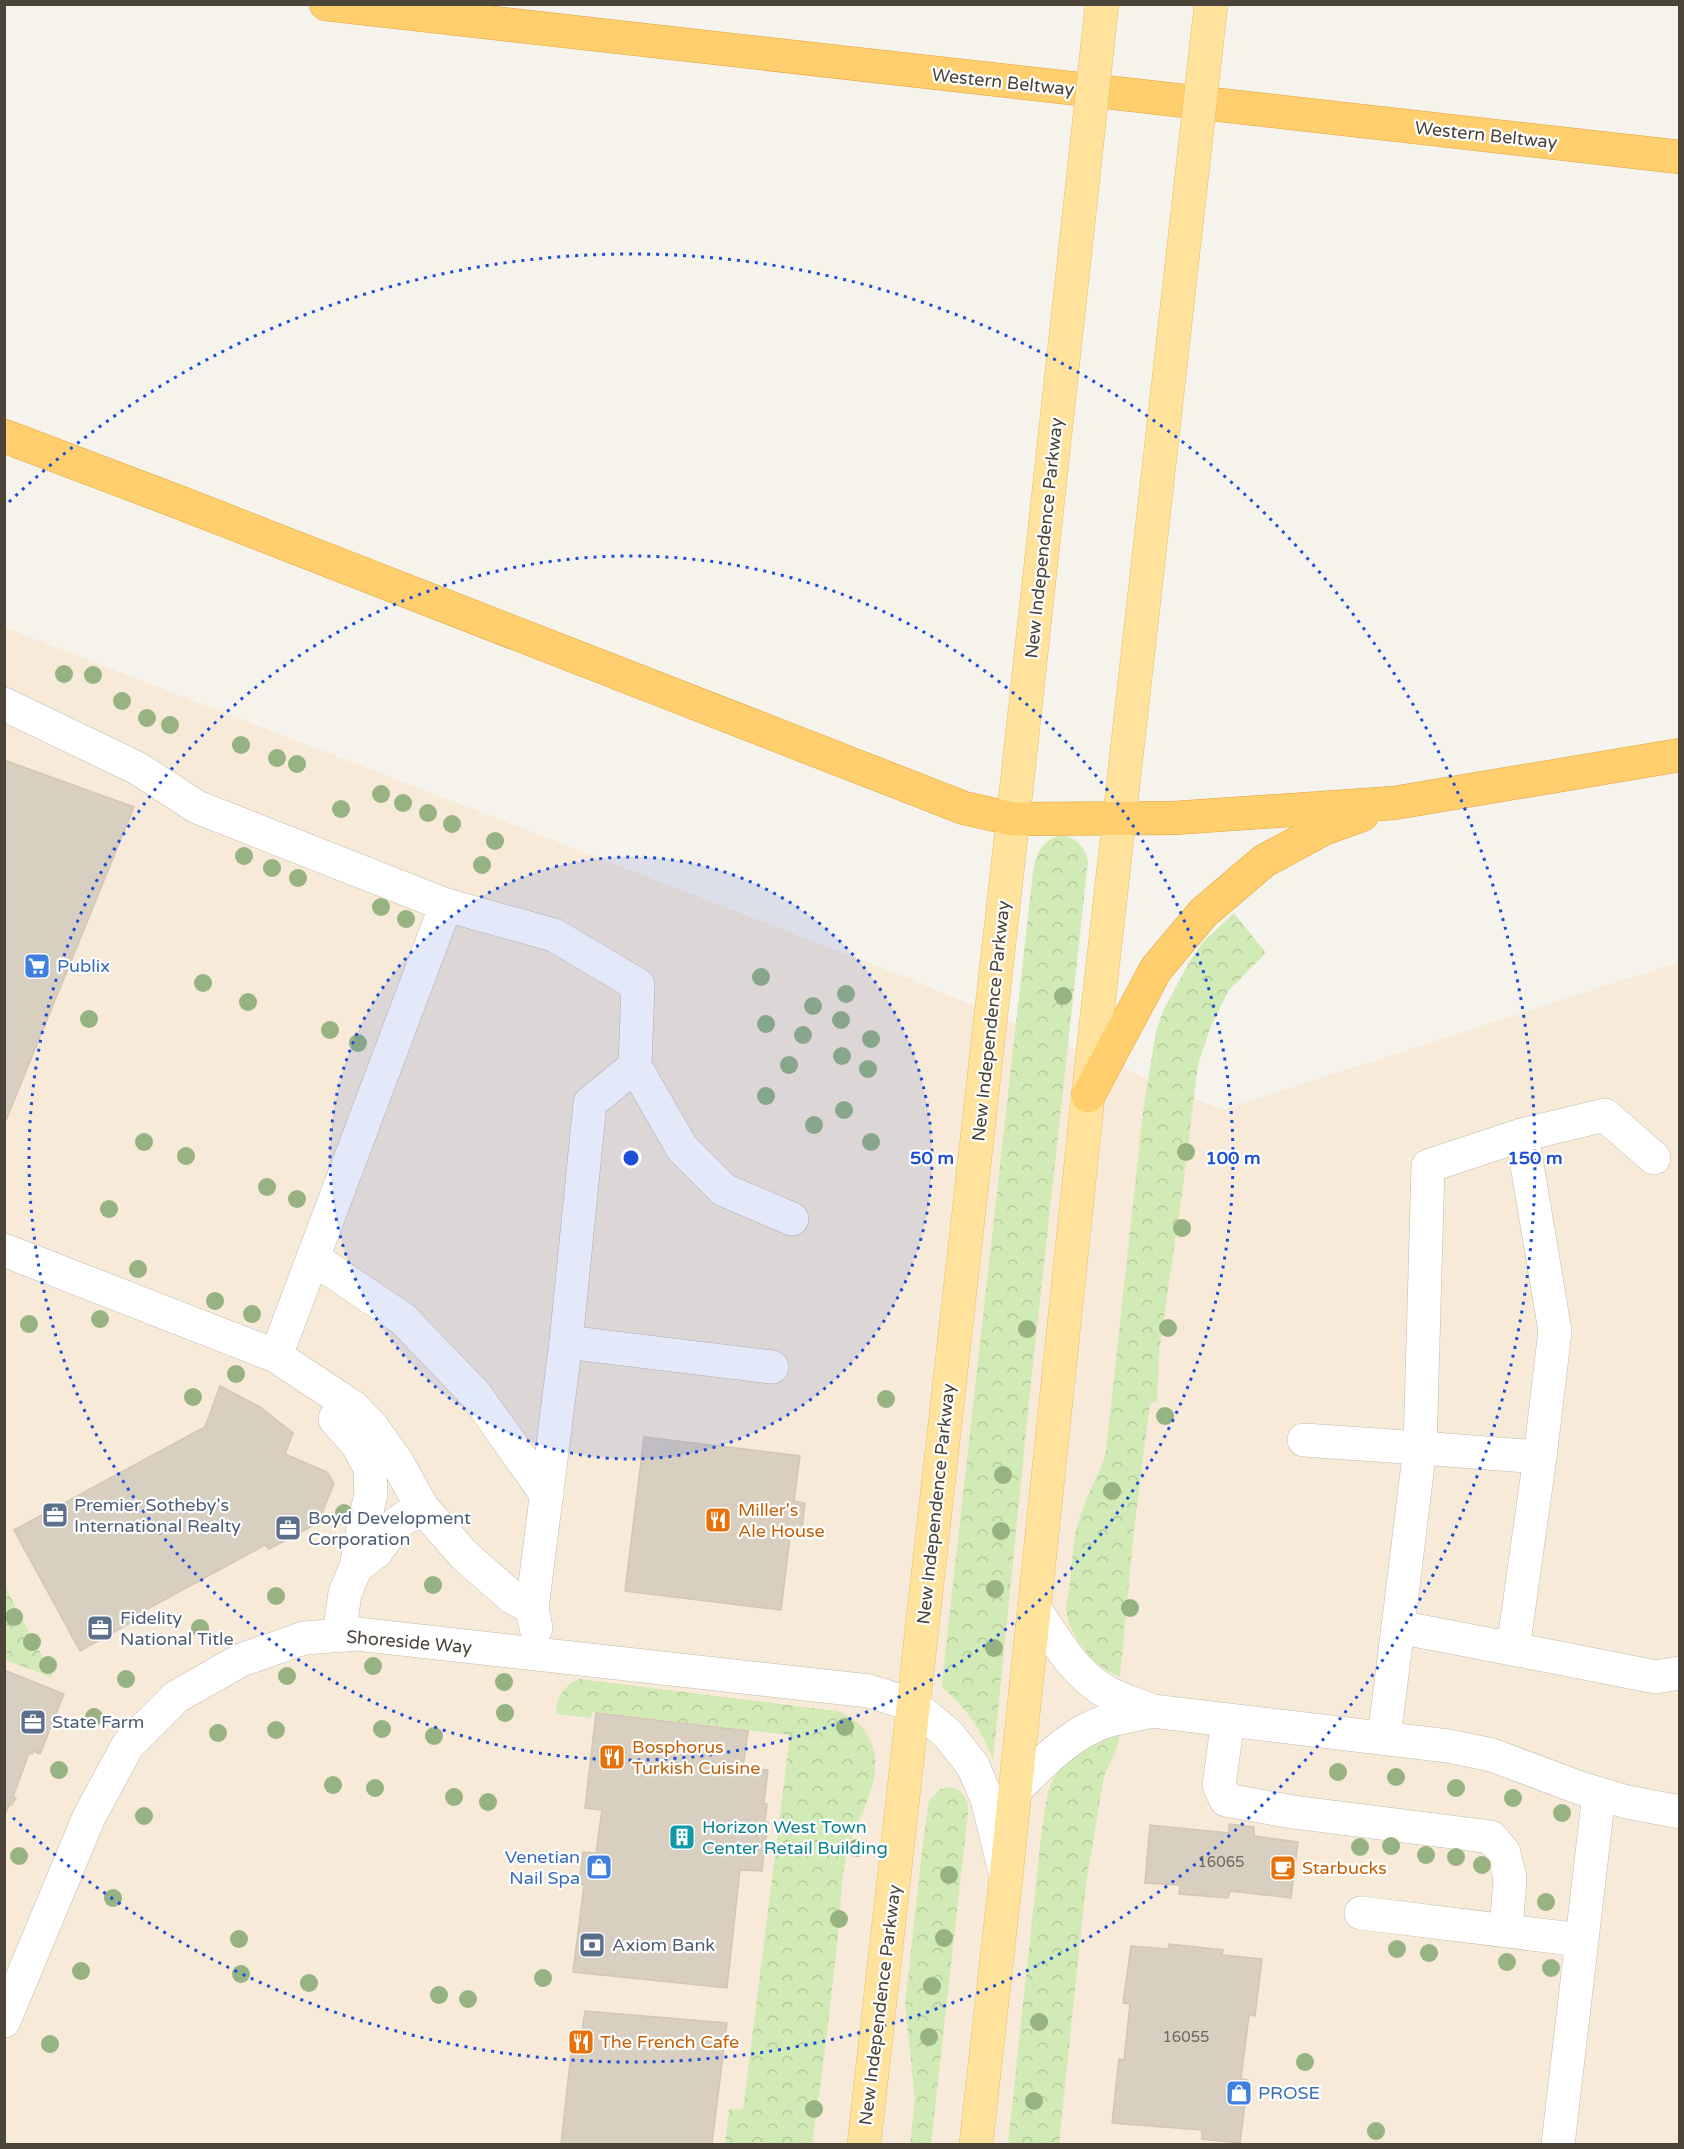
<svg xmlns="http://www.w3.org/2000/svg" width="1684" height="2149" viewBox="0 0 1684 2149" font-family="'Varela Round',sans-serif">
  <defs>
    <pattern id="forest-crowns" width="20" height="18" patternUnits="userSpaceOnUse" patternTransform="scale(1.5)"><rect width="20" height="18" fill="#d2eab5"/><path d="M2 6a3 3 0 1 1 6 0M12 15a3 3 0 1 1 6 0" fill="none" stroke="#b6ca9c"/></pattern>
  </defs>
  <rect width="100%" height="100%" fill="#f6f3ec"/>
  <path fill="#f7ead8" d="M 4,627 L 910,979 L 1222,1110 L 1679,962 L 1679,2144 L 5,2144 Z"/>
  <g fill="url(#forest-crowns)">
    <path d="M 1061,835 C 1076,838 1084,845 1088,861 L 1030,1392 L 993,1760 C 982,1730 967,1709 942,1687 L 942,1682 L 1033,872 C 1036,853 1041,841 1061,835 Z"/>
    <path d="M 1234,913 L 1266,953 L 1229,990 L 1211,1026 L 1198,1064 L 1182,1194 L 1159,1351 L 1157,1402 L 1150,1403 L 1134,1530 L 1120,1677 C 1095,1667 1074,1642 1067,1616 C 1064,1605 1069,1595 1070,1584 C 1073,1556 1072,1538 1082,1511 C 1089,1489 1101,1473 1106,1451 L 1143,1112 L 1156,1031 L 1164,1009 L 1191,959 L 1203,942 Z"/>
    <path d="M 4,1585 L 52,1675 L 51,1677 L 5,1660 Z"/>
    <path d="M 579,1679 L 837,1711 C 858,1719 873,1735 875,1758 C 878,1795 851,1826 845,1862 C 841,1883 841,1905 839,1926 C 831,1999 823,2072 812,2144 L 725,2144 L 729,2109 L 743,2110 L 790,1735 L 604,1713 L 592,1712 L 591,1718 L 556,1714 C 556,1697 564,1686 579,1679 Z"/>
    <path d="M 1120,1733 L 1117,1748 L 1104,1776 L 1086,1884 L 1059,2144 L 1008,2144 L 1042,1828 L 1048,1791 L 1055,1776 L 1063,1765 L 1088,1743 Z"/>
    <path d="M 951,1787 C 963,1791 969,1799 968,1812 L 931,2144 L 910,2144 L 915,2100 L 905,2005 L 924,1835 L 929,1801 L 940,1789 Z"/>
  </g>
  <g fill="#d8cfc1" stroke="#d3c7b4" stroke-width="1.5">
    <path d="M 4,760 L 134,807 L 4,1125 Z"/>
    <path d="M 220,1386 L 260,1407 L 293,1433 L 285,1454 L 327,1472 L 334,1483 L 318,1523 L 269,1549 L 265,1545 L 129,1619 L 132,1622 L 80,1651 L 14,1530 L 205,1427 Z"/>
    <path d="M 644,1437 L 800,1456 L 794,1501 L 805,1503 L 801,1538 L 790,1537 L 781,1610 L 625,1591 Z"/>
    <path d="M 4,1670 L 64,1694 L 40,1754 L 33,1751 L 32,1754 L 29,1753 L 13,1797 L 16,1798 L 12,1805 L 9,1805 L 4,1817 Z"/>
    <path d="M 596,1713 L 748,1731 L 743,1768 L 768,1770 L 764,1803 L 767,1804 L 765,1822 L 768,1822 L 762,1871 L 740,1870 L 727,1988 L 573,1972 L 584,1885 L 579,1883 L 583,1852 L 596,1853 L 602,1810 L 585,1808 Z"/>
    <path d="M 1229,1824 L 1254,1827 L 1254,1836 L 1298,1842 L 1291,1898 L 1230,1891 L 1228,1898 L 1179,1894 L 1180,1885 L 1145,1883 L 1150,1825 L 1229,1833 Z"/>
    <path d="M 1169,1944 L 1223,1950 L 1222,1955 L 1262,1959 L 1255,2016 L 1249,2015 L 1241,2079 L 1248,2080 L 1240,2143 L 1202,2139 L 1202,2130 L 1112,2123 L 1119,2059 L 1124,2060 L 1130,2004 L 1123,2003 L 1131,1946 L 1168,1949 Z"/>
    <path d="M 585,2011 L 727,2023 L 712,2144 L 561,2144 L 573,2036 L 581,2037 Z"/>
  </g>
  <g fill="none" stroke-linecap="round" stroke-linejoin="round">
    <defs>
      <g id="minor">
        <path d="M 4,704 L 137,768 L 197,807 L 446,905 L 276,1356 L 4,1250"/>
        <path d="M 446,905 L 554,935 L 638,985 L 635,1066 L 682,1148 L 724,1190 L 792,1219"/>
        <path d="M 1522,1135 L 1555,1331 L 1540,1457 L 1513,1649 L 1656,1677 L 1680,1673"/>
        <path d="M 313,1258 L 403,1319 L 476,1395 L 547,1495"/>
        <path d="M 566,1342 L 590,1103 L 635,1066"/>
        <path d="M 276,1356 L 353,1407 L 373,1428 L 397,1462 L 422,1507 L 464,1555 L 513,1598 L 532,1608 L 536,1628"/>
        <path d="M 335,1419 L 357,1444 L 370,1468 L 371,1494 L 364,1524 L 356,1567 L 345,1593 L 339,1636"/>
        <path d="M 1304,1440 L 1420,1448 L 1428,1166 L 1522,1135 L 1605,1115 L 1654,1158"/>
        <path d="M 356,1567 L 376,1552 L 397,1523 L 422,1507"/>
        <path d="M 532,1608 L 566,1342 L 772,1367"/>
        <path d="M 1034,1608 C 1055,1639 1074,1674 1108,1693 C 1122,1700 1138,1705 1152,1711 L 1448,1746 L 1492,1755 L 1580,1788 L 1627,1802 L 1680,1812"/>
        <path d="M 1398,1627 L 1420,1448 L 1540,1457"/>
        <path d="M 1228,1720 L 1219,1785 L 1226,1800 L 1293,1812 L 1491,1837 L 1504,1853 L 1510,1878 L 1506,1931"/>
        <path d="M 1384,1738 L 1398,1627 L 1513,1649"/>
        <path d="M 1015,1790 C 1042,1764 1069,1733 1107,1721 C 1121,1717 1137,1715 1152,1711"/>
        <path d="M 1361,1913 L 1581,1940"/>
        <path d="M 4,2021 L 89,1817 L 128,1745 L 176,1697 L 241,1660 L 304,1638 L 357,1634 L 869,1691 L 913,1705 L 948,1734 L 973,1766 L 987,1799 L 1005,1872"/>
        <path d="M 1558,2144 L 1599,1794"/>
      </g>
      <g id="major">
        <path d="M 864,2144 L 1013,819 L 1081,197"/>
        <path d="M 976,2144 L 1006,1877 L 1088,1096 L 1188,209"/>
      </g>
      <g id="highway">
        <path d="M 326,4 L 1680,157"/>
        <path d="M 4,436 L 181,503 L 964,808 L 1013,819 L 1174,818 L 1394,803 L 1680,755"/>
        <path d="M 1088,1096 L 1156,969 L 1203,913 L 1264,861 L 1323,829 L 1362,815"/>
      </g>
    </defs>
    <use href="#minor" stroke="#c2bbae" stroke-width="34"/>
    <use href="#major" stroke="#e6c16a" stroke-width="34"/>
    <use href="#highway" stroke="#e0a43c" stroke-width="34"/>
    <use href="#minor" stroke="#fff" stroke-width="33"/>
    <use href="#major" stroke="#ffe39c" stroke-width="33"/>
    <use href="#highway" stroke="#ffcf6e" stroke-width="33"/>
    <defs>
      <g id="major-bridge">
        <path d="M 1081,197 L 1102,4"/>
        <path d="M 1188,209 L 1211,4"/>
      </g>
    </defs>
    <use href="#major-bridge" stroke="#e6c16a" stroke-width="34" stroke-linecap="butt"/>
    <use href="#major-bridge" stroke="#ffe39c" stroke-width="33"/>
  </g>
  <g fill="#97b381">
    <circle cx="64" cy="674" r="9"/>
    <circle cx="93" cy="675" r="9"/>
    <circle cx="122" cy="701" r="9"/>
    <circle cx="147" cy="718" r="9"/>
    <circle cx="170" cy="725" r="9"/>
    <circle cx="241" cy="745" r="9"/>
    <circle cx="277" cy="758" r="9"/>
    <circle cx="297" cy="764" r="9"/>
    <circle cx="381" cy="794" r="9"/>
    <circle cx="403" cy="803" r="9"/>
    <circle cx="341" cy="809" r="9"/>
    <circle cx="428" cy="813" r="9"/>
    <circle cx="452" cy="824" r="9"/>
    <circle cx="495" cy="841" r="9"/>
    <circle cx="244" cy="856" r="9"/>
    <circle cx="482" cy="865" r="9"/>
    <circle cx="272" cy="868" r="9"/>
    <circle cx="298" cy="878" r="9"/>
    <circle cx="381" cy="907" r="9"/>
    <circle cx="406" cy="919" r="9"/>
    <circle cx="761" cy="977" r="9"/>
    <circle cx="203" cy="983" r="9"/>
    <circle cx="846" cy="994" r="9"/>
    <circle cx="1063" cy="996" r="9"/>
    <circle cx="248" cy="1002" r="9"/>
    <circle cx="813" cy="1006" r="9"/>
    <circle cx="89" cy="1019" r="9"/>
    <circle cx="841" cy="1020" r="9"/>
    <circle cx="766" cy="1024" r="9"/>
    <circle cx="330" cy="1030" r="9"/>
    <circle cx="803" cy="1035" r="9"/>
    <circle cx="871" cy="1039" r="9"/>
    <circle cx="358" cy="1043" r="9"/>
    <circle cx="842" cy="1056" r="9"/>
    <circle cx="789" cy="1065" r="9"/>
    <circle cx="868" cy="1069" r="9"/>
    <circle cx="766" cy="1096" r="9"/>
    <circle cx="844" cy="1110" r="9"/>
    <circle cx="814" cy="1125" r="9"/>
    <circle cx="144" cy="1142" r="9"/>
    <circle cx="871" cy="1142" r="9"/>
    <circle cx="1186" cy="1152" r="9"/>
    <circle cx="186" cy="1156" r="9"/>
    <circle cx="267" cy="1187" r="9"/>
    <circle cx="297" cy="1199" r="9"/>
    <circle cx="109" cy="1209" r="9"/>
    <circle cx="1182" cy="1228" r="9"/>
    <circle cx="138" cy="1269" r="9"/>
    <circle cx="215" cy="1301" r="9"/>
    <circle cx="252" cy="1314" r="9"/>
    <circle cx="100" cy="1319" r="9"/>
    <circle cx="29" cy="1324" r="9"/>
    <circle cx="1168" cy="1328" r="9"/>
    <circle cx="1027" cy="1329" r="9"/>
    <circle cx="236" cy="1374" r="9"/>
    <circle cx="193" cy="1397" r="9"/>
    <circle cx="886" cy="1399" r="9"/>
    <circle cx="1165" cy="1416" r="9"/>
    <circle cx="1003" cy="1475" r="9"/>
    <circle cx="1112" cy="1491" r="9"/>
    <circle cx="344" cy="1513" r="9"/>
    <circle cx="1001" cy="1531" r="9"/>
    <circle cx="433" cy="1585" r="9"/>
    <circle cx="995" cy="1589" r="9"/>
    <circle cx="276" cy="1596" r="9"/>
    <circle cx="1130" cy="1608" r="9"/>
    <circle cx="14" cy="1617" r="9"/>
    <circle cx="200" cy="1628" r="9"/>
    <circle cx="32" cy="1642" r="9"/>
    <circle cx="994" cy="1648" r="9"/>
    <circle cx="48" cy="1665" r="9"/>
    <circle cx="373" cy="1666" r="9"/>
    <circle cx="287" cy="1676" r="9"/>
    <circle cx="126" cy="1679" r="9"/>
    <circle cx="504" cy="1682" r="9"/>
    <circle cx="505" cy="1713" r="9"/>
    <circle cx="94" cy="1717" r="9"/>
    <circle cx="845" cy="1727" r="9"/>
    <circle cx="382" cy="1729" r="9"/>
    <circle cx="276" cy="1730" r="9"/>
    <circle cx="218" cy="1733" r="9"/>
    <circle cx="434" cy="1736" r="9"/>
    <circle cx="59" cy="1770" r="9"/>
    <circle cx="1338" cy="1772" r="9"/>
    <circle cx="1396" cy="1777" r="9"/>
    <circle cx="333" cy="1785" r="9"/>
    <circle cx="375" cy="1788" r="9"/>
    <circle cx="1456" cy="1788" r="9"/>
    <circle cx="454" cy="1797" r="9"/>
    <circle cx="1513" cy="1798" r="9"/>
    <circle cx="488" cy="1802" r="9"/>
    <circle cx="1562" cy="1813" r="9"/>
    <circle cx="144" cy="1816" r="9"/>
    <circle cx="1391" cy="1846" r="9"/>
    <circle cx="1360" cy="1847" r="9"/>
    <circle cx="857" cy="1848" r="9"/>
    <circle cx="1426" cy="1855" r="9"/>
    <circle cx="19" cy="1856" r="9"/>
    <circle cx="1456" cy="1857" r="9"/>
    <circle cx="1482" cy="1865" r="9"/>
    <circle cx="949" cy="1875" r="9"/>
    <circle cx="113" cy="1898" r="9"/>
    <circle cx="1546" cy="1902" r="9"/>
    <circle cx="839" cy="1919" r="9"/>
    <circle cx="944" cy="1938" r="9"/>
    <circle cx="239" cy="1939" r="9"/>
    <circle cx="1397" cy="1949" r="9"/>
    <circle cx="1429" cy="1953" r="9"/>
    <circle cx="1507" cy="1962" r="9"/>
    <circle cx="1551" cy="1968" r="9"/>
    <circle cx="81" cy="1971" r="9"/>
    <circle cx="241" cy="1974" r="9"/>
    <circle cx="543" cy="1978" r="9"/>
    <circle cx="309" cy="1983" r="9"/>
    <circle cx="932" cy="1986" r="9"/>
    <circle cx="439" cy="1995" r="9"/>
    <circle cx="468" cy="1999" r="9"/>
    <circle cx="1039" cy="2022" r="9"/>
    <circle cx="929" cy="2037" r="9"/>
    <circle cx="50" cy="2044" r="9"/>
    <circle cx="1305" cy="2062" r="9"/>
    <circle cx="1034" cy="2101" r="9"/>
    <circle cx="814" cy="2109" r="9"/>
    <circle cx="1376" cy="2131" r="9"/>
  </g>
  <circle cx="631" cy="1158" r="301" fill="#1d4ed8" fill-opacity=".12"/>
  <g fill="none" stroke="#1d4ed8" stroke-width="3" stroke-dasharray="3 6">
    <circle cx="631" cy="1158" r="301"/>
    <circle cx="631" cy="1158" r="602"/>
    <path d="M9 502A904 904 0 1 1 9 1814"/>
  </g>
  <defs>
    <symbol id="supermarket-square" viewBox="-11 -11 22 22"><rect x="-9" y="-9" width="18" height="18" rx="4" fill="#3f7fe0" stroke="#fff"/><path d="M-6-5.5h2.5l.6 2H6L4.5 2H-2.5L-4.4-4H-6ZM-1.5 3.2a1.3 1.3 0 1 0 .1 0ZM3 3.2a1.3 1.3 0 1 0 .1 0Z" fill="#fff"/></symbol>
    <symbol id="office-square" viewBox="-11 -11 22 22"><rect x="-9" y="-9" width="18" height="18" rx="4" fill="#5c6f8a" stroke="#fff"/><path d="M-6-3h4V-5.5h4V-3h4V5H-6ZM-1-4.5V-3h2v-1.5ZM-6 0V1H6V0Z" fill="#fff"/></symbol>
    <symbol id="restaurant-square" viewBox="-11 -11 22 22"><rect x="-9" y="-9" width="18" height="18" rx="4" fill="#e8710a" stroke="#fff"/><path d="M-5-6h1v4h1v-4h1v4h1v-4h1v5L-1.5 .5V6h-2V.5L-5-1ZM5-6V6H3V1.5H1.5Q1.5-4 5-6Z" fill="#fff"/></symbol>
    <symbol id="building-square" viewBox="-11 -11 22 22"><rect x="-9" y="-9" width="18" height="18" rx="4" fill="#0f9aa8" stroke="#fff"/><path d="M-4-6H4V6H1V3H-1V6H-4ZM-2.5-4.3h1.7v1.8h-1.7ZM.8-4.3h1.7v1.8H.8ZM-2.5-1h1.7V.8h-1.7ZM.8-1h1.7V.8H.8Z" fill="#fff"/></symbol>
    <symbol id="shop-square" viewBox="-11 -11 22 22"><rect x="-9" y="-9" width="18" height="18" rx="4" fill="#3f7fe0" stroke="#fff"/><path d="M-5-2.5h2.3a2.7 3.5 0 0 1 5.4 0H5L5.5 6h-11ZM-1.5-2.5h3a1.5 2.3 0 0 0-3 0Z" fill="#fff"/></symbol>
    <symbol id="cafe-square" viewBox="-11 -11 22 22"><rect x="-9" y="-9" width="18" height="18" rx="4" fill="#e8710a" stroke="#fff"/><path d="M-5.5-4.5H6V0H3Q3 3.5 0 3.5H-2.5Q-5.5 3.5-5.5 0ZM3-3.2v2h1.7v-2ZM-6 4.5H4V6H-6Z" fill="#fff"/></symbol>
    <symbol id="bank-square" viewBox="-11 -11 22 22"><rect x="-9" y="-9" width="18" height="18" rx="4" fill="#5c6f8a" stroke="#fff"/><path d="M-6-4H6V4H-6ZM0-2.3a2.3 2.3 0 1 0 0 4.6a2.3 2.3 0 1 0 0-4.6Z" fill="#fff"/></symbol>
  </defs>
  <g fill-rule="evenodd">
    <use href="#supermarket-square" x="22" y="951" width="30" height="30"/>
    <use href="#office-square" x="40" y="1500" width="30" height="30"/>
    <use href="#restaurant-square" x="703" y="1505" width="30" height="30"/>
    <use href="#office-square" x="273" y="1513" width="30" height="30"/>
    <use href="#office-square" x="85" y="1613" width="30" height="30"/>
    <use href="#office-square" x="18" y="1707" width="30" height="30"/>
    <use href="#restaurant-square" x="597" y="1742" width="30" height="30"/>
    <use href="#building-square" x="667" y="1822" width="30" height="30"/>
    <use href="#shop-square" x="584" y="1852" width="30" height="30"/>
    <use href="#cafe-square" x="1268" y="1853" width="30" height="30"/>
    <use href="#bank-square" x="577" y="1930" width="30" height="30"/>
    <use href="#restaurant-square" x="566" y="2027" width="30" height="30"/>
    <use href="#shop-square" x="1224" y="2078" width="30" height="30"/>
  </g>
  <g text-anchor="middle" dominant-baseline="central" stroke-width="4.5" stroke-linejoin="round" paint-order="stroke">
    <g font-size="15" fill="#6e675b">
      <text x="1221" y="1862">16065</text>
      <text x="1186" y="2037">16055</text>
    </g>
    <g font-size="18" fill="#4b4439" stroke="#fff">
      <text transform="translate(1003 82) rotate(6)">Western Beltway</text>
      <text transform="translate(1486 135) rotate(6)">Western Beltway</text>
      <text transform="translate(1044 538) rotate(-84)">New Independence Parkway</text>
      <text transform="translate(991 1021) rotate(-84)">New Independence Parkway</text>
      <text transform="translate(936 1504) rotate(-84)">New Independence Parkway</text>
      <text transform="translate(409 1642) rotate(5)">Shoreside Way</text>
      <text transform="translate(880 2005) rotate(-83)">New Independence Parkway</text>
    </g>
    <g font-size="18" fill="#366cbe" stroke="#fff" text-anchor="start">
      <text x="57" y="966">Publix</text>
      <text x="580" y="1857" text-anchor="end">Venetian<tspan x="580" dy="21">Nail Spa</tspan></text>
      <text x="1258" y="2093">PROSE</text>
    </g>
    <g font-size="18" fill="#4e5e75" stroke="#fff" text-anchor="start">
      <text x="74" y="1505">Premier Sotheby's<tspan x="74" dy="21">International Realty</tspan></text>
      <text x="308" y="1518">Boyd Development<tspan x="308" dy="21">Corporation</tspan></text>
      <text x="120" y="1618">Fidelity<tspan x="120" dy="21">National Title</tspan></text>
      <text x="52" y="1722">State Farm</text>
      <text x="612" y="1945">Axiom Bank</text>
    </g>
    <g font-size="18" fill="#c56008" stroke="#fff" text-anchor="start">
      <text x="738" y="1510">Miller's<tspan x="738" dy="21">Ale House</tspan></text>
      <text x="632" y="1747">Bosphorus<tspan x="632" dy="21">Turkish Cuisine</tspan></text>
      <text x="1302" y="1868">Starbucks</text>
      <text x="600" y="2042">The French Cafe</text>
    </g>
    <g font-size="18" fill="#0d838f" stroke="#fff" text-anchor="start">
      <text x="702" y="1827">Horizon West Town<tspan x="702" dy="21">Center Retail Building</tspan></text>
    </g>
  </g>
  <circle cx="631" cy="1158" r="9" fill="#1d4ed8" stroke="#fff" stroke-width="3"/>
  <g font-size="18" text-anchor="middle" font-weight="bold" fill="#1d4ed8" stroke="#fff" stroke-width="4.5" stroke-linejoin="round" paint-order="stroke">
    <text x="932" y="1164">50 m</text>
    <text x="1233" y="1164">100 m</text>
    <text x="1535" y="1164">150 m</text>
  </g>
  <rect width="1684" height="2149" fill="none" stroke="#4b4439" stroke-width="12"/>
</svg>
